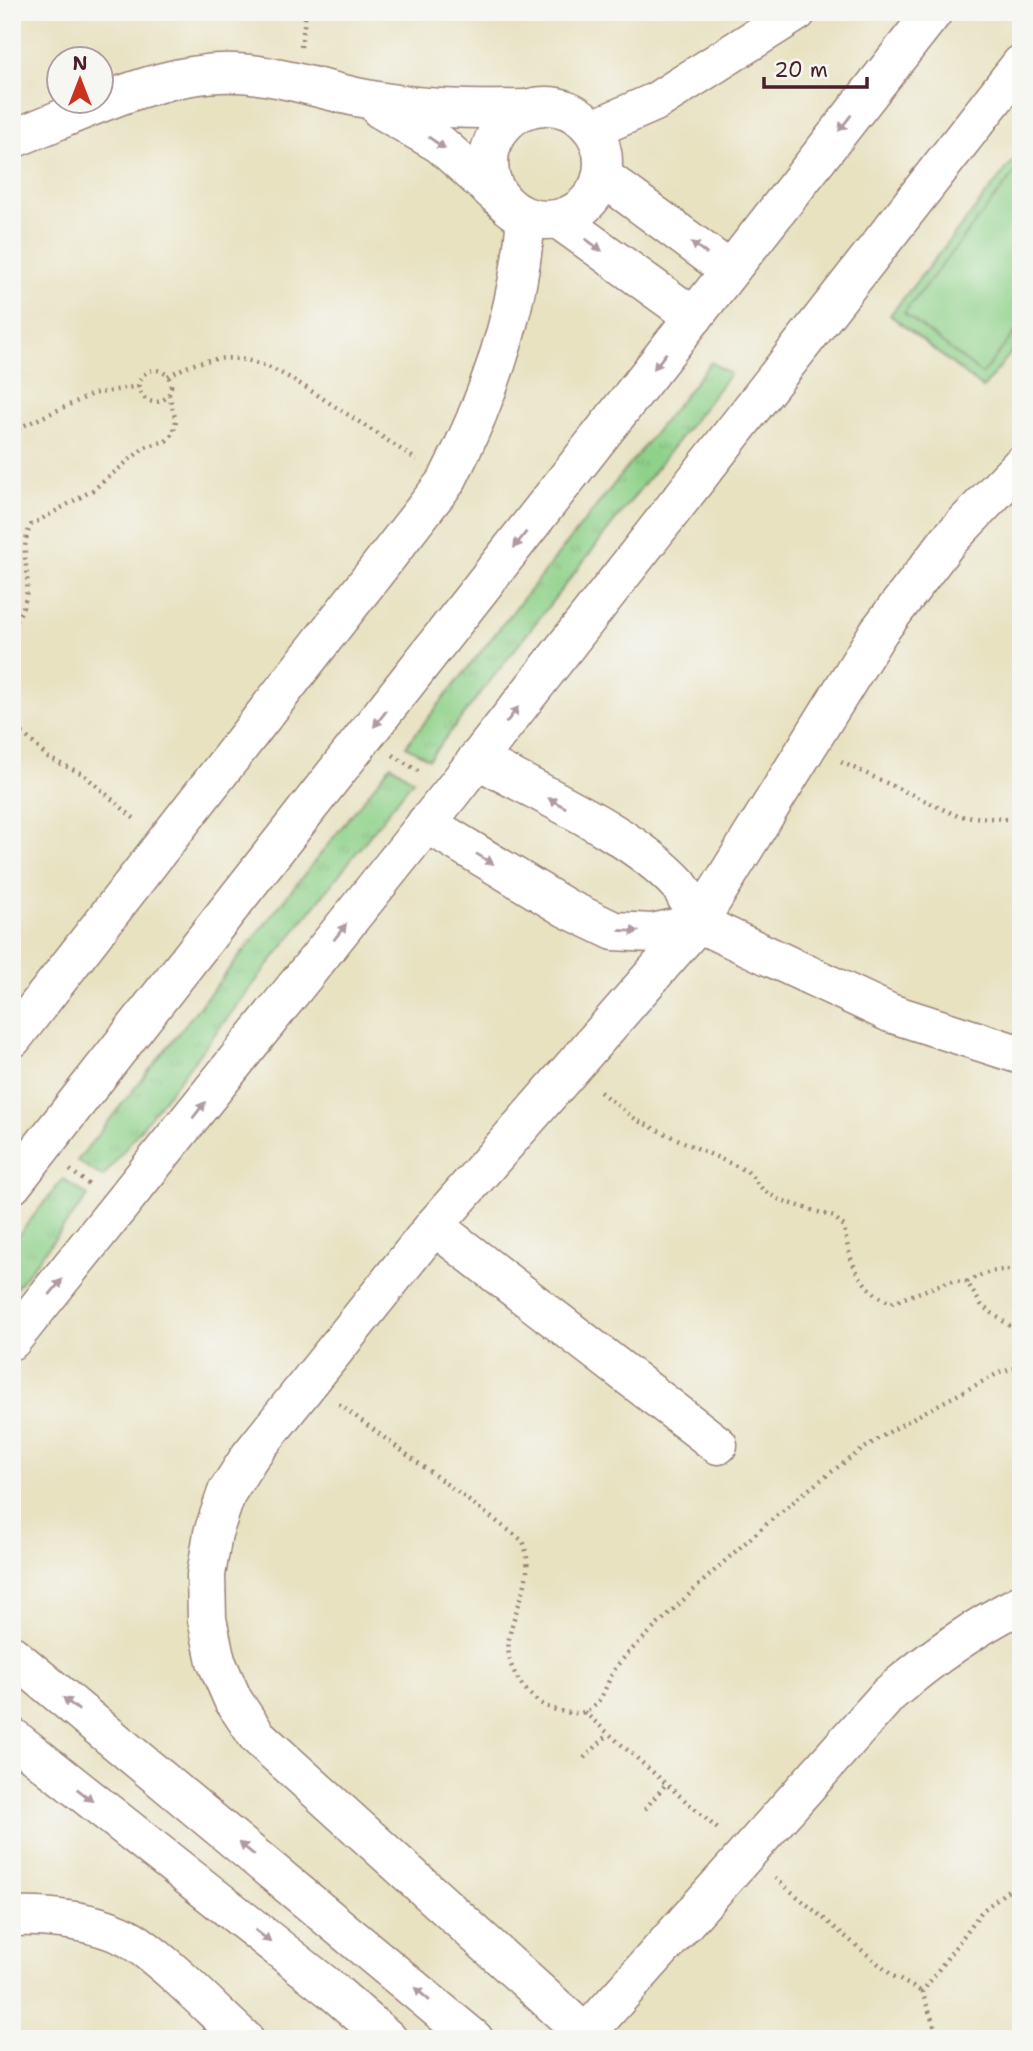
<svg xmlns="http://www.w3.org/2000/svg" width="1033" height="2051" viewBox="0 0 1033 2051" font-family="'Shantell Sans',sans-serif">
  <defs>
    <pattern id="grass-tufts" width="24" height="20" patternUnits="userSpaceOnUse" patternTransform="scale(1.75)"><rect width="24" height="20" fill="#8ed189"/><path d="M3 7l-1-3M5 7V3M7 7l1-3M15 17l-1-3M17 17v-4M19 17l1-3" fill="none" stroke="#7cb376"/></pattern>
  </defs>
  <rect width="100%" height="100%" fill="#f6f6f2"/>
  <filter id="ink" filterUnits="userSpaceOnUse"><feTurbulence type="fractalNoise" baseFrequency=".0143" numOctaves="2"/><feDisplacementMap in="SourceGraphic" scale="14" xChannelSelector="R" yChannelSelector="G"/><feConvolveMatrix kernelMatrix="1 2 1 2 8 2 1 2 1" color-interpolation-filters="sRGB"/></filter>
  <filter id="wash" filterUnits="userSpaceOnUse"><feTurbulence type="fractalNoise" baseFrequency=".00686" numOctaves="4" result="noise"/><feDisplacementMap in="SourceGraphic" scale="28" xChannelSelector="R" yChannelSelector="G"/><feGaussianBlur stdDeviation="1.57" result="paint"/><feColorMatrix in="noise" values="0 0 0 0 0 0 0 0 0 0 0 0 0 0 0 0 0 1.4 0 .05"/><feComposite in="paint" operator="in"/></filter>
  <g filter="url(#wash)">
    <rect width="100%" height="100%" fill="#e8e2c1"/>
    <g fill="url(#grass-tufts)" stroke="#6c785a" stroke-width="2">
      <path d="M 1021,151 L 1021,340 L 983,388 L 890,315 Z"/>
      <path d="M 711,362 L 730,374 L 429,759 L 406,746 Z"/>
      <path d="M 391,765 L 413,780 L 103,1177 L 77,1161 Z"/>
      <path d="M 63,1179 L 88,1196 L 12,1293 L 12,1243 Z"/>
    </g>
    <path fill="#8ed189" stroke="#6c785a" stroke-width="2" d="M 1021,165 L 1021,325 L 982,374 L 904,313 Z"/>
  </g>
  <g filter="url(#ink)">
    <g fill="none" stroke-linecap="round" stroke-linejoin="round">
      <defs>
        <g id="minor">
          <circle cx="546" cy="163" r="57"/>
          <path d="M 380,109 L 440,144 L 498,196"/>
          <path d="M 593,129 L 655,102 L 797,12"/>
          <path d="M 12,139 C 78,114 149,76 220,73 C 266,71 311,87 356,97 C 412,109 468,110 526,109"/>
          <path d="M 602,176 L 729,270"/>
          <path d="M 558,219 L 694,317"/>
          <path d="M 477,759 C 538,793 633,834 679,885 C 687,895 692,911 698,923"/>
          <path d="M 426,823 L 566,908 L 614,931 L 652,933 L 698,923 L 890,1013 L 1021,1055"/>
          <path d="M 12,1039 L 447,480 C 490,397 519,310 526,217"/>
          <path d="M 12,1185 L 933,12"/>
          <path d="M 434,1226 L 718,1445"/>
          <path d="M 12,1340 L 451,793 L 1021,64"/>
          <path d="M 12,1655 L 474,2039"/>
          <path d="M 12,1737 L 334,1992 L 388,2039"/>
          <path d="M 12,1917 C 50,1915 107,1922 138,1944 C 176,1971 210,2008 244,2039"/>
          <path d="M 586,2034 L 889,1694 C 930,1659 972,1628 1021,1604"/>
          <path d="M 591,2039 L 257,1736 L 233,1700 L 216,1661 L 207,1619 L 206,1575 L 213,1533 L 227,1492 L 250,1456 L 434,1226 L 698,923 L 879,631 L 948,541 L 1021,465"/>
        </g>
      </defs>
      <use href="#minor" stroke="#998076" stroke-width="41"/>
      <g stroke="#998076" stroke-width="4.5" stroke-dasharray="2 5" stroke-linecap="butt">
        <path d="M 301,47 L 306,12"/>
        <circle cx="155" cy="386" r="16"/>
        <path d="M 168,376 C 234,339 274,366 331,404 C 360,422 388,441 417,460"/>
        <path d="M 12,431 L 93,394 L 139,386"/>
        <path d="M 12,626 C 44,583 13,562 31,525 L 93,490 L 145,447 L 166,441 L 173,433 L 176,421 L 169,395"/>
        <path d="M 12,723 L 50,759 L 83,774 L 137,821"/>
        <path d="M 393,755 L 421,773"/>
        <path d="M 841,762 L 958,816 L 1021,820"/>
        <path d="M 600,1092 L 638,1121 L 747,1171 L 764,1191 L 780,1200 L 834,1217 L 844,1226 C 848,1259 859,1289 891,1303 L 950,1281 L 967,1282 L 982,1306 L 1021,1334"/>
        <path d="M 70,1170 L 91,1186"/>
        <path d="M 967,1282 C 985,1272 999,1267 1021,1272"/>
        <path d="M 339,1404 L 523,1541 C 545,1601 472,1639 534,1698 C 544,1708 569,1716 584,1712 C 604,1705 605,1682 617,1666 C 626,1654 639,1643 650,1632 C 721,1563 793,1496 875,1441 C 915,1415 959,1395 1000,1372 L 1015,1368 L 1021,1361"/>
        <path d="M 584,1712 L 720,1831"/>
        <path d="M 584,1758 L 609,1734"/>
        <path d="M 645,1809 L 666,1784"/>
        <path d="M 775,1878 L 893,1976 L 922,1992"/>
        <path d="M 939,2039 L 922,1992 L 982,1911 L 1021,1880"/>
      </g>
      <use href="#minor" stroke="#fff" stroke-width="38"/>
    </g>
    <defs><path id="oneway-solid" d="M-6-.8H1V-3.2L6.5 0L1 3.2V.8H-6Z" transform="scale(1.75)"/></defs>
    <g fill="#ae9aa0">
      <use href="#oneway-solid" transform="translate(845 123) rotate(128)"/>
      <use href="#oneway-solid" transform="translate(437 143) rotate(35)"/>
      <use href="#oneway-solid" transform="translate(594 245) rotate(36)"/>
      <use href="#oneway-solid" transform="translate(699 248) rotate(-143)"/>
      <use href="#oneway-solid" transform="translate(660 361) rotate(128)"/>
      <use href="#oneway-solid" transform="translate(520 540) rotate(128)"/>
      <use href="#oneway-solid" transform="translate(512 715) rotate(-52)"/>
      <use href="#oneway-solid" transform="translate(380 719) rotate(128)"/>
      <use href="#oneway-solid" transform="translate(557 803) rotate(-151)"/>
      <use href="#oneway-solid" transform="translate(485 859) rotate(31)"/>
      <use href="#oneway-solid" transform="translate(629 931) rotate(3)"/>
      <use href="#oneway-solid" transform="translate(340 932) rotate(-52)"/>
      <use href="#oneway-solid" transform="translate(199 1110) rotate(-52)"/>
      <use href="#oneway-solid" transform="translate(56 1287) rotate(-51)"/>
      <use href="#oneway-solid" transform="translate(71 1704) rotate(-141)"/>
      <use href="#oneway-solid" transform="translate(85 1795) rotate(38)"/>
      <use href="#oneway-solid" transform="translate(247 1849) rotate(-141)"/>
      <use href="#oneway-solid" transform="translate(263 1936) rotate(38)"/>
      <use href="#oneway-solid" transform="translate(422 1994) rotate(-139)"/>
    </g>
  </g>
  <rect width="1033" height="2051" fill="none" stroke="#f6f6f2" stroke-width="42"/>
  <g transform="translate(80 80)"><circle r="33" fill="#f6f6f2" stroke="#b1a0a2" stroke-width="2"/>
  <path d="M0-5L12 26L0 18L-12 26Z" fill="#c8321e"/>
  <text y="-10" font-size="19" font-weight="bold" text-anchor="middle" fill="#4a1f2b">N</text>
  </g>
  <path d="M764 77v10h103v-10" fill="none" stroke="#4a1f2b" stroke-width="3.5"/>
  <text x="774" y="77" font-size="21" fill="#4a1f2b" stroke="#f6f6f2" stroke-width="5" paint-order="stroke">20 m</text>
</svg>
